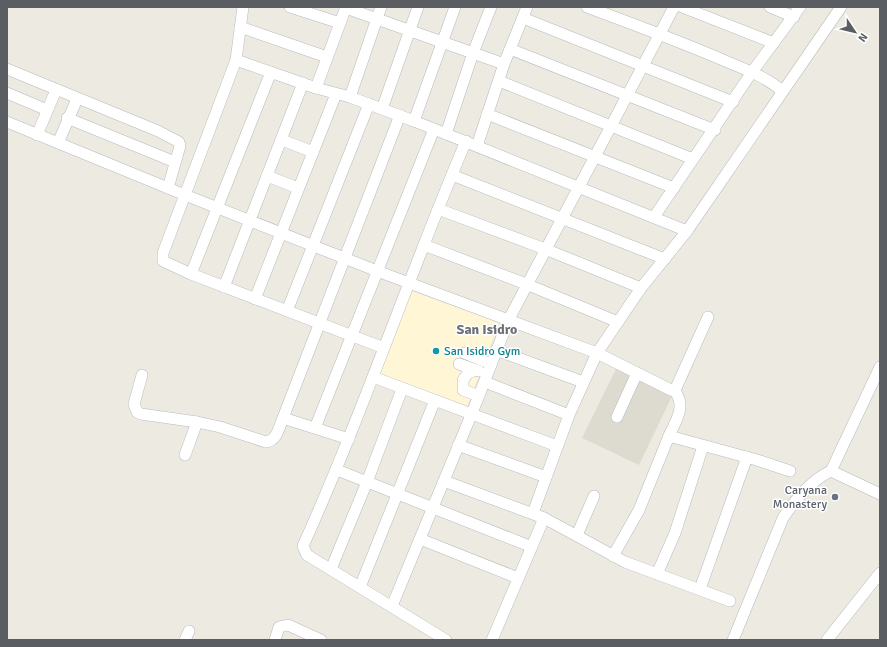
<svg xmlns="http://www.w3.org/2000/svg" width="887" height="647" viewBox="0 0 887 647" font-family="Signika,sans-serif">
  <rect width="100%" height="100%" fill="#edebe1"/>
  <path fill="#fef6d5" d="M 409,290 L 499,323 L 466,409 L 377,375 Z"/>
  <path fill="#dddad0" d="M 618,365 L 674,392 L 639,465 L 582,438 Z"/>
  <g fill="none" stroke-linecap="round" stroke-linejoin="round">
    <defs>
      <g id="minor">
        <path d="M 243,7 L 236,60 L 163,253 L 163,261 L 191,274 L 384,348"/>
        <path d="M 290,7 L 340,23"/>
        <path d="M 587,7 C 633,24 679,41 723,60 C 744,69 765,76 782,91"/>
        <path d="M 682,7 L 774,43"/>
        <path d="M 770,7 L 794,17"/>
        <path d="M 346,8 L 504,64"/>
        <path d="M 523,18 L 733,102"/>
        <path d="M 240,27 L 327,57"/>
        <path d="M 510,49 L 715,130"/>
        <path d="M 236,60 L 316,88 L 350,97 L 414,121 L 687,231"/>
        <path d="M 7,69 L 158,131 L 179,142 L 180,146 L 168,188"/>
        <path d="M 499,81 L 693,159"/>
        <path d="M 316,88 L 346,7"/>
        <path d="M 7,93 L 47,110"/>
        <path d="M 350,97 L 381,7"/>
        <path d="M 382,109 L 418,7"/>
        <path d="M 487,114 L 674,188"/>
        <path d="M 67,118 L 175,162"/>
        <path d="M 414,121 L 455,7"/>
        <path d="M 7,122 L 185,195 L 377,271 L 597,353 L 671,390 L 674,390 L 676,388 L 708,317"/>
        <path d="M 446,134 L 473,53 L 491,7"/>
        <path d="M 37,135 L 56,90"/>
        <path d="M 282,140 L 313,152"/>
        <path d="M 58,143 L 77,99"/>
        <path d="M 477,146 L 504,64 L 527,7"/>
        <path d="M 452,175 L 665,259"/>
        <path d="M 267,176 L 298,188"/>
        <path d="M 438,209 L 545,249 L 641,288"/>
        <path d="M 654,217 L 752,72 L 800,7"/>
        <path d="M 424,245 L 526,284 L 618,322"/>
        <path d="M 191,274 L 271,72"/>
        <path d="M 224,287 L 303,83"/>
        <path d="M 255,299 L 336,94"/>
        <path d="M 287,311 L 369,104"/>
        <path d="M 496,350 L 583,382"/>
        <path d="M 464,353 L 491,364"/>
        <path d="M 459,364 L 479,371"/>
        <path d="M 476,370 L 468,373 L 463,380 L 463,390 L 479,396"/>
        <path d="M 142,375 L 134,404 L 137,412 L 141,414 L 197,422 L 220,427 L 266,442 C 277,441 279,427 283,418"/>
        <path d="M 373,377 L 557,446"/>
        <path d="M 485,382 L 569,415"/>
        <path d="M 617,417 L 637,373"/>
        <path d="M 315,428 L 434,129"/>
        <path d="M 669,436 C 676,420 687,406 674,390"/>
        <path d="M 349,439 L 283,418 L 400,115"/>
        <path d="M 458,445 L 546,477"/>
        <path d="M 185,455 L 197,422"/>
        <path d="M 337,470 L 532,547"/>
        <path d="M 831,471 L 880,367"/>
        <path d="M 444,481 L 544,518 L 625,562 L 730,601"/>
        <path d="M 533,513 L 569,415 L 597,353 L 641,288 L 687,231 L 841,7"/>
        <path d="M 577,535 L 594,496"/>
        <path d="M 420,539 L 518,578"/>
        <path d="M 613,556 L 639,510 L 669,436 L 757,460 L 790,471"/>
        <path d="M 331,569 L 367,482 L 402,389"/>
        <path d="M 657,574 L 675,533 L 703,446"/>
        <path d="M 360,587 L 435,400"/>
        <path d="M 700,589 L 747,457"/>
        <path d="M 392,606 L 472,413 L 509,319 L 674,7"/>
        <path d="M 185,640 L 189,631"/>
        <path d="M 275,640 L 279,627 L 288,625 L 321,640"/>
        <path d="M 446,640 L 307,555 L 303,546 C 363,413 409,275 466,141"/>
        <path d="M 492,640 L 544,518"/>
        <path d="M 733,640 L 783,518 C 795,500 811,480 831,471 L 880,494"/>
        <path d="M 827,640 L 880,573"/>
      </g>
    </defs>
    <use href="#minor" stroke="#b7b9be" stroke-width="12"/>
    <use href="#minor" stroke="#fff" stroke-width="11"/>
  </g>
  <circle fill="#0f9aa8" stroke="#fff" stroke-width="1.5" cx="436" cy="351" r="4"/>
  <circle fill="#6b7280" stroke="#fff" stroke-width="1.5" cx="835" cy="497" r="4"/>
  <g text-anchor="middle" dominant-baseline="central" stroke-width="3" stroke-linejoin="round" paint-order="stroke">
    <g font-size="12" fill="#0d838f" stroke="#fff" text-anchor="start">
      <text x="444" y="351">San Isidro Gym</text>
    </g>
    <g font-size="12" fill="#5b616d" stroke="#fff" text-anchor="end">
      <text x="827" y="490">Caryana<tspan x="827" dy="14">Monastery</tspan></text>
    </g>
    <g font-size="14" font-weight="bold" fill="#6b7075" stroke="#fff">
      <text x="487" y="329">San Isidro</text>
    </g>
  </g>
  <rect width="887" height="647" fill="none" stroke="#5a5e63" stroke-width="16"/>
  <g transform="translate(855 32) rotate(125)" stroke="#ffffff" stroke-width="3" paint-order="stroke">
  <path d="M0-3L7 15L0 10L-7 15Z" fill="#5a5e63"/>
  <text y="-6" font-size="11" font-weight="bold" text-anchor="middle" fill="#5a5e63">N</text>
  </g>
</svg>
